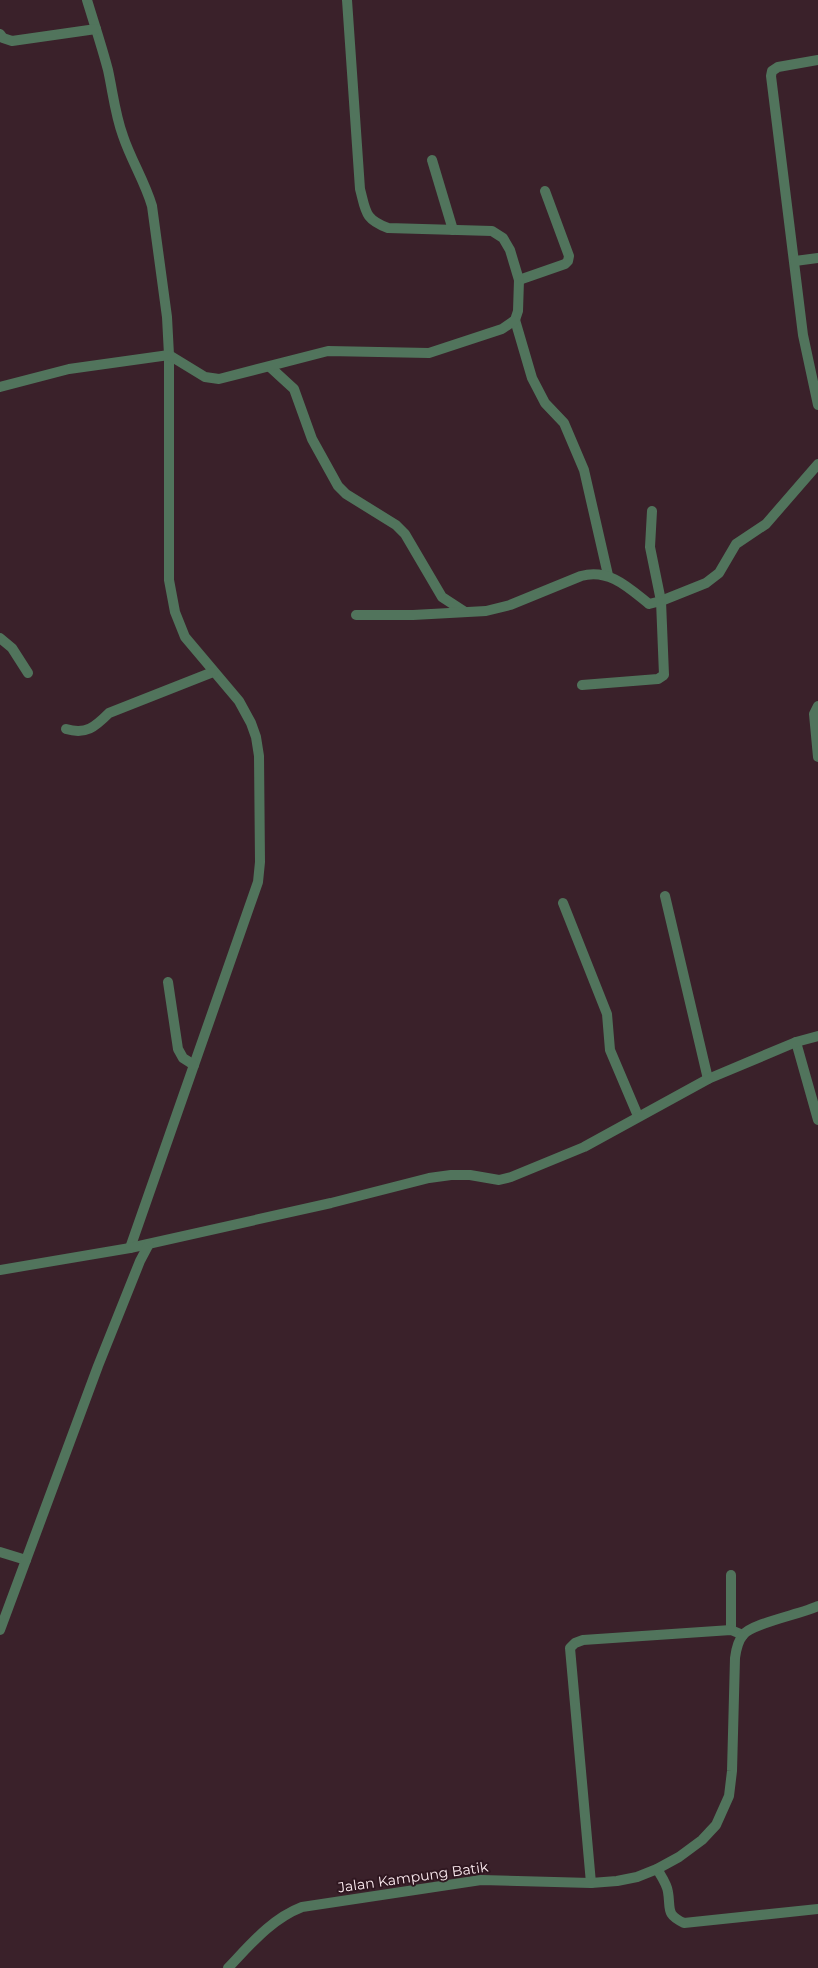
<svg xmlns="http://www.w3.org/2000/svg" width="818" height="1968" viewBox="0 0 818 1968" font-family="Montserrat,sans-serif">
  <rect width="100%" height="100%" fill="#3a212a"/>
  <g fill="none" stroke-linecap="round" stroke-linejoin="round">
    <g stroke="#51745c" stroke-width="10">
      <path d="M 87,0 C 94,23 102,47 108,70 C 113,93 115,114 123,136 C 131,160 145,182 152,206 L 167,317 L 169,355 L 169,580 L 175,612 L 185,637 L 239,701 L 251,723 L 256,737 L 259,756 L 260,862 L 258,882 L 130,1248"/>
      <path d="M 0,34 L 3,38 L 12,41 L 96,29"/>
      <path d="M 818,60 L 778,67 L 772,71 L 771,76 L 803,335 L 818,405"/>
      <path d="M 432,160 L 453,230"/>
      <path d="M 795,261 L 818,258"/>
      <path d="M 519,280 L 565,264 L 568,261 L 569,256 L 545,191"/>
      <path d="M 515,320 L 532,378 L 545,403 L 564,423 L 584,470 L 608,575"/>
      <path d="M 270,367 L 294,389 L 312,439 L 338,486 L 346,494 L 396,525 L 405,534 L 442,597 L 465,612"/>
      <path d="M 0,387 L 69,369 L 169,355 L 205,377 L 219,379 L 328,351 L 429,353 L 502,329 L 515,320 L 518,311 L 519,280 L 510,250 L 503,238 L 492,231 L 388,228 C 364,219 366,211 360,189 L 347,0"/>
      <path d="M 356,615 L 413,615 L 486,611 L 510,605 L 581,576 C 609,568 629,588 649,604 L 661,601 L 650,547 L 652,511"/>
      <path d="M 0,638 L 12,648 L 28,673"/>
      <path d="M 582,685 L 658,679 L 664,675 L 661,601 L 706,583 L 719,573 L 736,544 L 766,524 L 818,464"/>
      <path d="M 818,706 L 814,714 L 818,757"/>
      <path d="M 66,729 C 86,735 95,727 109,713 L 213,672"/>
      <path d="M 665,896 L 708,1079"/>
      <path d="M 563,903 L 607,1014 L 610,1050 L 638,1116"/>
      <path d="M 168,982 L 178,1049 L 183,1058 L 194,1065"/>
      <path d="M 796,1042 L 818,1120"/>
      <path d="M 0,1270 L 130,1248 L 331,1203 L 429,1178 L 451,1175 L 470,1175 L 499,1180 L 511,1177 L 584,1147 L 708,1079 L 796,1042 L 818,1036"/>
      <path d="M 0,1552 L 26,1560"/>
      <path d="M 0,1630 L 98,1366 L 140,1261 L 149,1244"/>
      <path d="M 731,1630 L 731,1575"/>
      <path d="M 657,1869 C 661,1876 667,1884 668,1892 C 671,1909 665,1914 684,1923 L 818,1909"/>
      <path d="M 591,1883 L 570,1648 L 575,1643 L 583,1640 L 731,1630 L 743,1635"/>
    </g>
    <path stroke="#51745c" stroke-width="10" d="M 228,1968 C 250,1945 271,1919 302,1907 L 481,1880 L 591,1883 L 617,1881 L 637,1877 L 657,1869 L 679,1857 L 702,1840 L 716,1825 L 729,1796 L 732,1771 L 735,1658 C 736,1650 738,1641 743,1635 C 752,1623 802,1614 818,1606"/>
  </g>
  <g text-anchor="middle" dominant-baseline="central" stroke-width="4" stroke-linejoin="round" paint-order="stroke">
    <g font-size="14" fill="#fdecf1" stroke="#2f1720">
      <text transform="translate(413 1877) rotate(-8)">Jalan Kampung Batik</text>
    </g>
  </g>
</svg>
